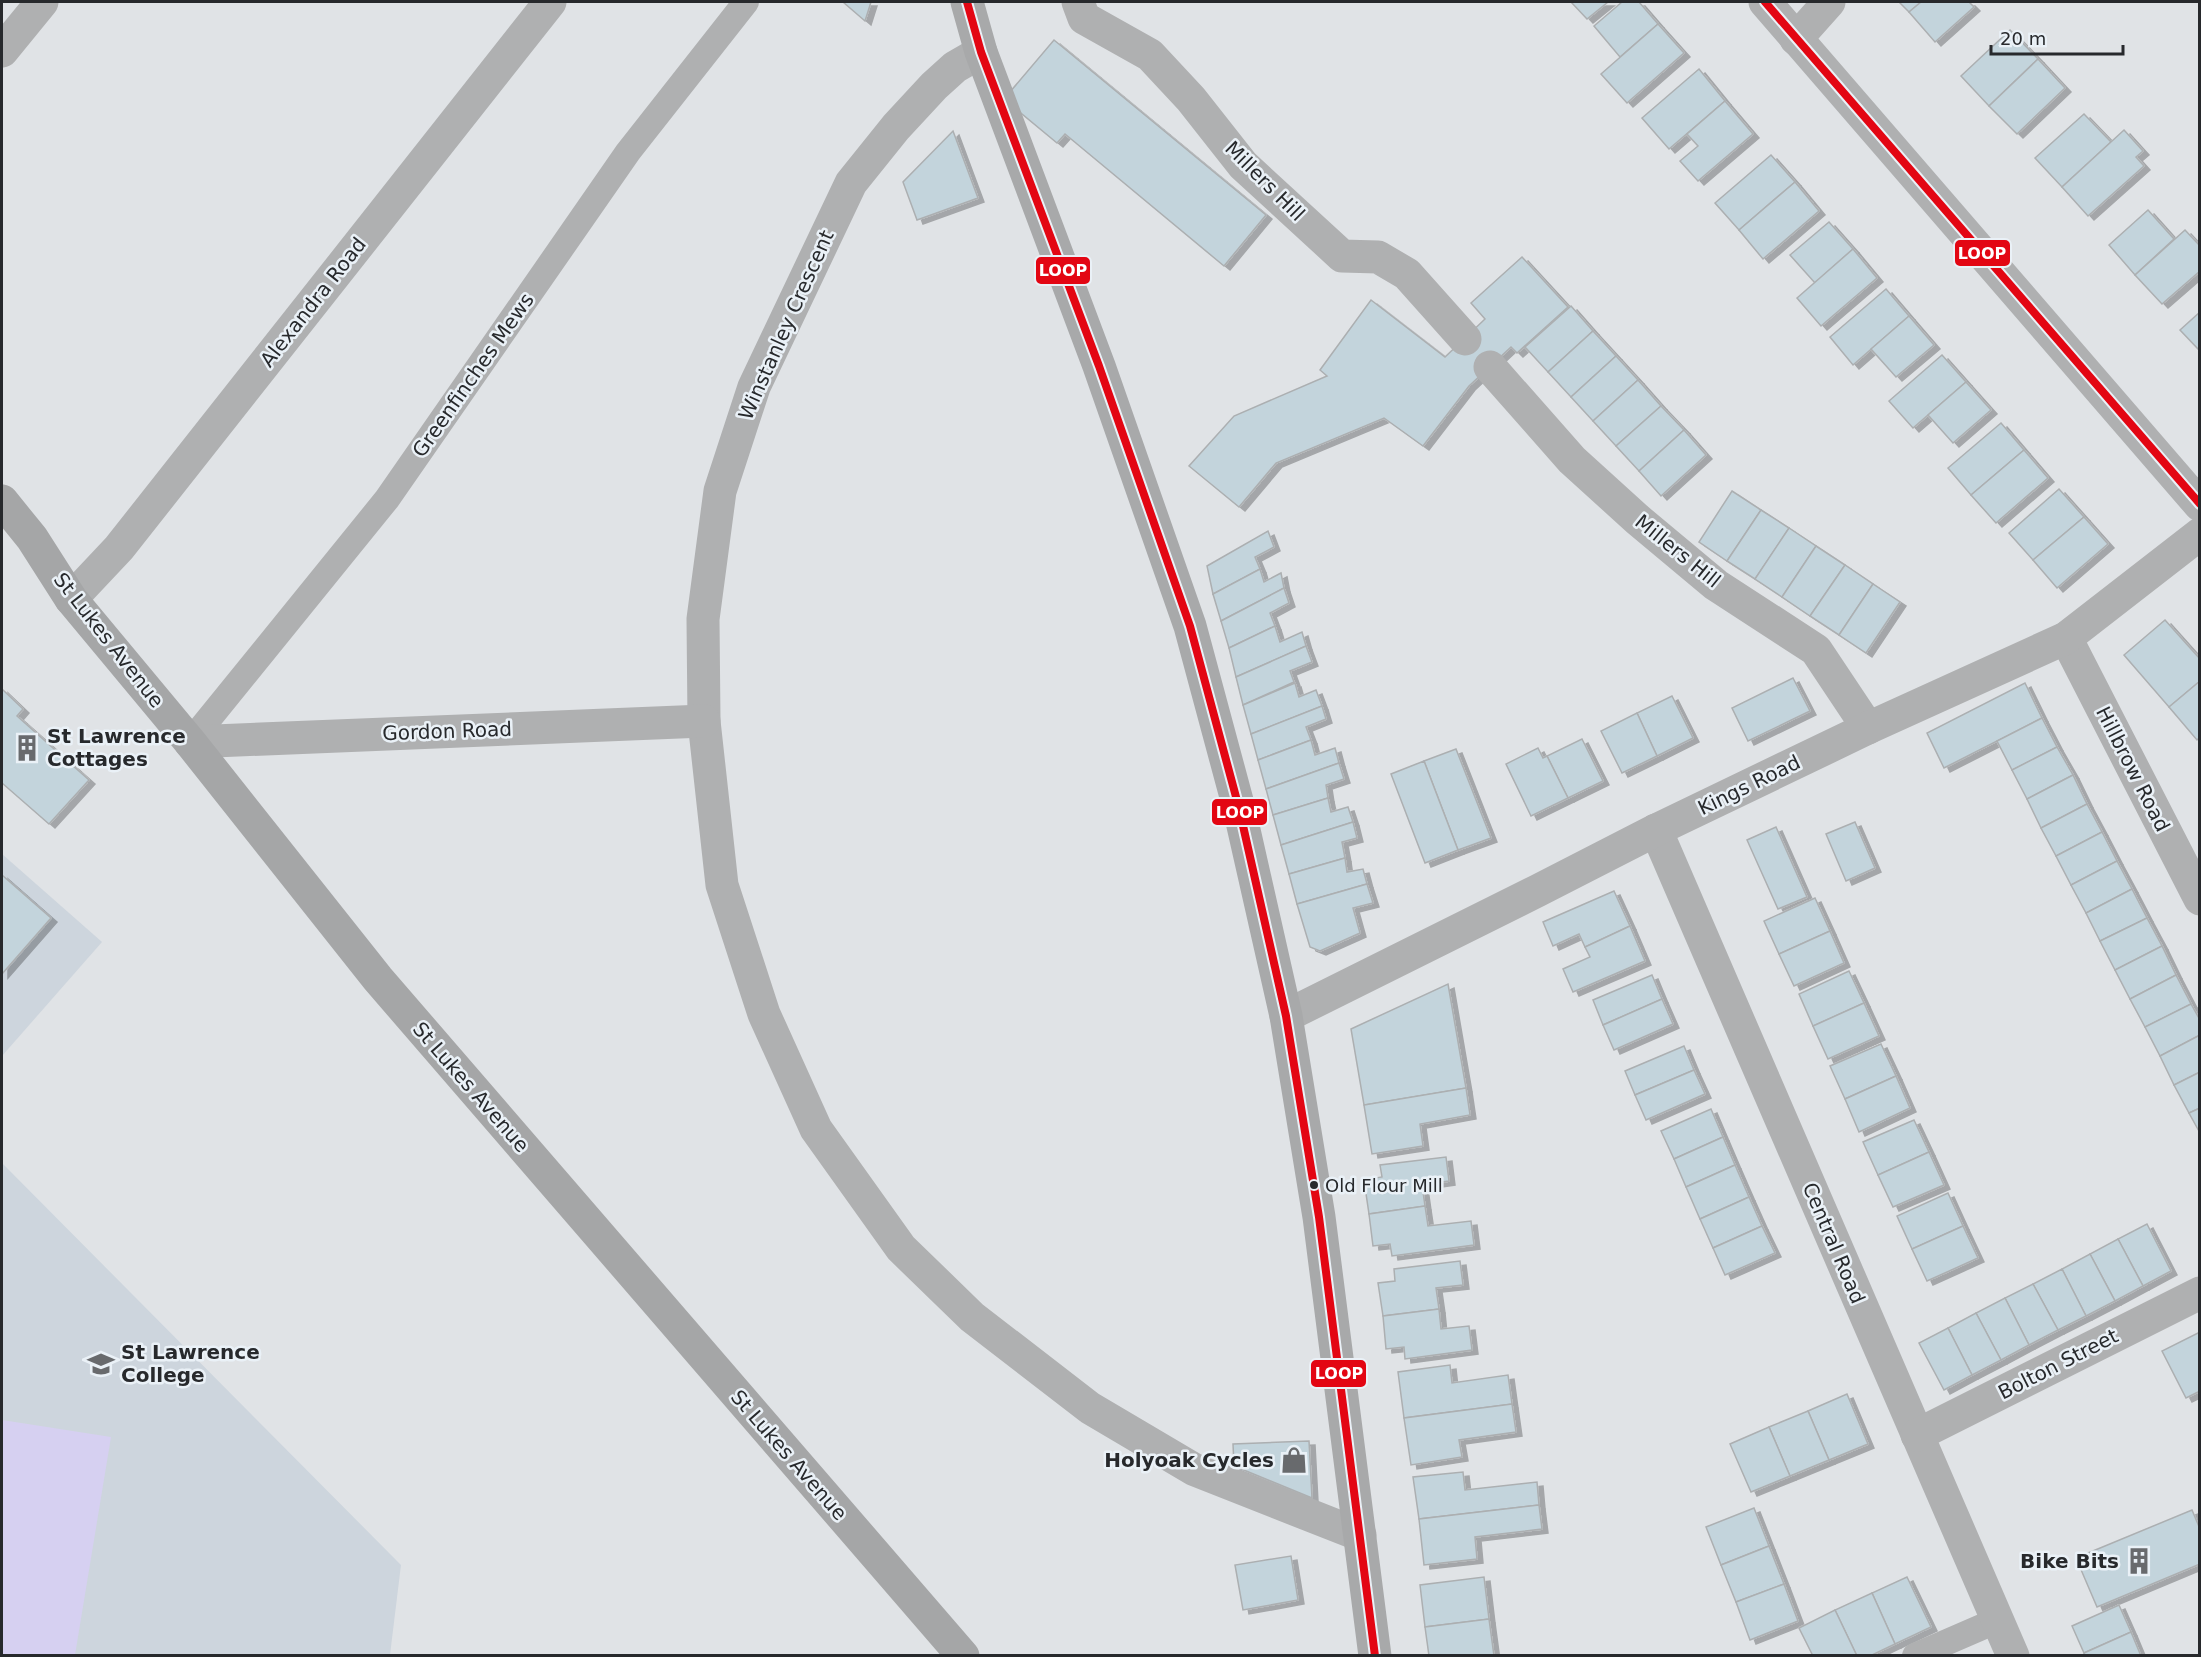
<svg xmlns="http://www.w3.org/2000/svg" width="2201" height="1657" viewBox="0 0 2201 1657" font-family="'DejaVu Sans',sans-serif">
  <defs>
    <filter id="shadow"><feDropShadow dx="6" dy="4" stdDeviation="0" flood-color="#0004"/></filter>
  </defs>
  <rect width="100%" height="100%" fill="#e0e3e6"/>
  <g fill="#cdd5dd">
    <path d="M 2,854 L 102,942 L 2,1056 Z"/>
    <path d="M 2,1163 L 401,1565 L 390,1655 L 2,1655 Z"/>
  </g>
  <path fill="#d6d0f1" d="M 2,1420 L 111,1437 L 75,1655 L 2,1655 Z"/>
  <g fill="#c3d4dc" stroke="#acafb1" stroke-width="1.5" filter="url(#shadow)">
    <path d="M 843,2 L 871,2 L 865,21 Z"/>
    <path d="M 1571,2 L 1608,2 L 1587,19 Z"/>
    <path d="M 1622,2 L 1639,2 L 1658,24 L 1620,57 L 1594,26 Z"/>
    <path d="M 1899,2 L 1921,2 L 1909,12 Z"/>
    <path d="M 1921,2 L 1969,2 L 1974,7 L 1935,42 L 1909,12 Z"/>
    <path d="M 1658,24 L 1684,53 L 1627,103 L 1601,74 Z"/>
    <path d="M 2010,30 L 2038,59 L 1989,106 L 1961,76 Z"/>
    <path d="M 1054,40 L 1266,215 L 1224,266 L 1065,134 L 1057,143 L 1004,99 Z"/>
    <path d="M 2038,59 L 2065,88 L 2017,134 L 1989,106 Z"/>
    <path d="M 1699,69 L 1725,101 L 1669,149 L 1642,118 Z"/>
    <path d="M 1725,101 L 1753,134 L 1698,181 L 1680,161 L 1698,146 L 1687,134 Z"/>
    <path d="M 2084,114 L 2111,142 L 2062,187 L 2035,158 Z"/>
    <path d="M 2124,130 L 2143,151 L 2136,157 L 2144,166 L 2088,216 L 2062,187 Z"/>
    <path d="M 953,131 L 978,198 L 917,220 L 903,182 Z"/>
    <path d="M 1771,155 L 1795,182 L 1739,230 L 1715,203 Z"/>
    <path d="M 1795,182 L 1819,211 L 1763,259 L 1739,230 Z"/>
    <path d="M 2148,210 L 2174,239 L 2135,275 L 2109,245 Z"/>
    <path d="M 1829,222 L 1853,249 L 1815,283 L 1790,255 Z"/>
    <path d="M 2185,230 L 2200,246 L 2200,271 L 2162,304 L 2135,275 Z"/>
    <path d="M 1853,249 L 1877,278 L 1821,326 L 1797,298 Z"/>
    <path d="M 1522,257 L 1568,307 L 1517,353 L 1511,347 L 1469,386 L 1423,446 L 1384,418 L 1276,463 L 1239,507 L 1189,466 L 1234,416 L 1327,376 L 1320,370 L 1371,300 L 1445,357 L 1485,319 L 1471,303 Z"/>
    <path d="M 1886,289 L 1909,316 L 1853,365 L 1830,337 Z"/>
    <path d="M 1571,306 L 1593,331 L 1548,372 L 1525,347 Z"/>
    <path d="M 2200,312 L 2200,351 L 2180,330 Z"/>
    <path d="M 1909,316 L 1934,345 L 1896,377 L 1871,349 Z"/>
    <path d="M 1593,331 L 1616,356 L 1571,397 L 1548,372 Z"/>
    <path d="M 1942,355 L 1966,382 L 1913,428 L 1889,401 Z"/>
    <path d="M 1616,356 L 1638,380 L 1593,421 L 1571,397 Z"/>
    <path d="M 1638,380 L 1661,406 L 1616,446 L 1593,421 Z"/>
    <path d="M 1966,382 L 1991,410 L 1953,443 L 1928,415 Z"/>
    <path d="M 1661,406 L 1684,430 L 1639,471 L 1616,446 Z"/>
    <path d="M 2001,423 L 2024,450 L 1971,495 L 1948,468 Z"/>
    <path d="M 1684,430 L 1706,455 L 1661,496 L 1639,471 Z"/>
    <path d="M 2024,450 L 2048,478 L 1996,523 L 1971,495 Z"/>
    <path d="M 2059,489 L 2084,517 L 2033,560 L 2009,533 Z"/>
    <path d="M 1732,491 L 1761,510 L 1727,561 L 1699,542 Z"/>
    <path d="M 1761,510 L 1789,528 L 1755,579 L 1727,561 Z"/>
    <path d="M 2084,517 L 2108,544 L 2057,588 L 2033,560 Z"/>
    <path d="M 1789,528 L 1816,546 L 1782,597 L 1755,579 Z"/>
    <path d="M 1268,531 L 1274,547 L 1255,557 L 1260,569 L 1213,594 L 1207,566 Z"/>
    <path d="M 1816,546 L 1845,565 L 1810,616 L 1782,597 Z"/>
    <path d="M 1845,565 L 1873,584 L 1839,635 L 1810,616 Z"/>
    <path d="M 1260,569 L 1264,582 L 1281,573 L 1284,588 L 1221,621 L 1213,594 Z"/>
    <path d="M 1873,584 L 1900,602 L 1866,653 L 1839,635 Z"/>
    <path d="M 1284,588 L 1289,603 L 1270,613 L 1275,626 L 1229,648 L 1221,621 Z"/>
    <path d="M 2165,620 L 2200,659 L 2200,681 L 2169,707 L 2124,655 Z"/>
    <path d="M 1275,626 L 1280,642 L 1302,632 L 1306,646 L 1236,677 L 1229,648 Z"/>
    <path d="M 1306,646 L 1312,662 L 1290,671 L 1294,682 L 1243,705 L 1236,677 Z"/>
    <path d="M 1793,678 L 1810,711 L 1748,741 L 1732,708 Z"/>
    <path d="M 2200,681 L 2200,737 L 2197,740 L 2169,707 Z"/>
    <path d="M 1295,683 L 1299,697 L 1316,690 L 1322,706 L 1251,734 L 1243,705 Z"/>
    <path d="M 2025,683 L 2042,718 L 1944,768 L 1927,733 Z"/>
    <path d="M 2,689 L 23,709 L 17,716 L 89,780 L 49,824 L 2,783 Z"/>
    <path d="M 1672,696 L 1693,738 L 1657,756 L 1637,713 Z"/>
    <path d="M 1322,706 L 1326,719 L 1306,727 L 1311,740 L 1258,760 L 1251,734 Z"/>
    <path d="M 1637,713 L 1657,756 L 1622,773 L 1601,731 Z"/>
    <path d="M 2042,718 L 2057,747 L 2012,770 L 1997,741 Z"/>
    <path d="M 1582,739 L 1603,781 L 1568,798 L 1547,756 Z"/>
    <path d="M 1311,740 L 1315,755 L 1335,748 L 1339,763 L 1266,789 L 1258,760 Z"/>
    <path d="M 2057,747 L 2073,775 L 2027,799 L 2012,770 Z"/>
    <path d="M 1538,748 L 1543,758 L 1547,756 L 1568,798 L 1531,816 L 1506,764 Z"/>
    <path d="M 1456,749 L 1491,838 L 1458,850 L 1424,761 Z"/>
    <path d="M 1424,761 L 1458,850 L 1425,863 L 1391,774 Z"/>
    <path d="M 1339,763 L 1344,779 L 1326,785 L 1328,798 L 1273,815 L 1266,789 Z"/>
    <path d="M 2073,775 L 2087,804 L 2041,828 L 2027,799 Z"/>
    <path d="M 1328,798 L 1331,812 L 1348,807 L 1353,822 L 1281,845 L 1273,815 Z"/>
    <path d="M 2087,804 L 2102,832 L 2056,856 L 2041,828 Z"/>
    <path d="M 1353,822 L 1357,838 L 1342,842 L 1345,858 L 1289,874 L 1281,845 Z"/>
    <path d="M 1855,822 L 1875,868 L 1846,881 L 1826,834 Z"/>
    <path d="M 1776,827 L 1807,897 L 1778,909 L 1747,840 Z"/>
    <path d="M 2102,832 L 2117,861 L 2071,885 L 2056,856 Z"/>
    <path d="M 1345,858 L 1347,872 L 1363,869 L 1367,884 L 1297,904 L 1289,874 Z"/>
    <path d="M 2117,861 L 2132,889 L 2086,913 L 2071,885 Z"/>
    <path d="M 2,875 L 51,918 L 2,974 Z"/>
    <path d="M 1367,884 L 1373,903 L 1353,908 L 1360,933 L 1320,951 L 1310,947 L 1297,904 Z"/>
    <path d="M 2132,889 L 2147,918 L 2100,941 L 2086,913 Z"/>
    <path d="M 1614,891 L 1630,926 L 1585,947 L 1579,934 L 1553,946 L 1543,922 Z"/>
    <path d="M 1815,898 L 1830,931 L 1779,954 L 1764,921 Z"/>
    <path d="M 2147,918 L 2162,946 L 2115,970 L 2100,941 Z"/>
    <path d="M 1630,926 L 1645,961 L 1573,992 L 1563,969 L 1590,957 L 1585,947 Z"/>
    <path d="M 1830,931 L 1844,963 L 1794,986 L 1779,954 Z"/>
    <path d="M 2162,946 L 2176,975 L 2130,999 L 2115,970 Z"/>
    <path d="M 1849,971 L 1864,1003 L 1813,1026 L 1799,994 Z"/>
    <path d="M 1652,975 L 1662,999 L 1603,1025 L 1593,1000 Z"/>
    <path d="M 2176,975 L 2191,1004 L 2145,1027 L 2130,999 Z"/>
    <path d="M 1448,984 L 1466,1088 L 1364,1105 L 1351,1029 Z"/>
    <path d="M 1662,999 L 1673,1024 L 1614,1050 L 1603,1025 Z"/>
    <path d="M 1864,1003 L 1879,1036 L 1828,1059 L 1813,1026 Z"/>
    <path d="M 2191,1004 L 2200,1020 L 2200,1035 L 2160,1056 L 2145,1027 Z"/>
    <path d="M 2200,1035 L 2200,1072 L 2174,1085 L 2160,1056 Z"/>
    <path d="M 1881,1044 L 1896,1076 L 1845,1099 L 1830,1066 Z"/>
    <path d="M 1684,1046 L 1694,1070 L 1635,1095 L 1625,1071 Z"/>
    <path d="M 1694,1070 L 1705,1094 L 1646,1120 L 1635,1095 Z"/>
    <path d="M 2200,1072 L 2200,1108 L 2189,1113 L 2174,1085 Z"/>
    <path d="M 1896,1076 L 1910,1108 L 1859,1132 L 1845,1099 Z"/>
    <path d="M 1466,1088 L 1470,1115 L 1420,1124 L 1423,1146 L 1372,1154 L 1364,1105 Z"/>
    <path d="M 2200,1108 L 2200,1133 L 2189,1113 Z"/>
    <path d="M 1711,1109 L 1723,1137 L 1674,1159 L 1661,1131 Z"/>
    <path d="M 1914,1120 L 1929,1152 L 1878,1175 L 1863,1142 Z"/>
    <path d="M 1723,1137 L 1735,1165 L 1686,1187 L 1674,1159 Z"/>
    <path d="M 1929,1152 L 1944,1185 L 1893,1207 L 1878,1175 Z"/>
    <path d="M 1446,1157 L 1449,1181 L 1422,1185 L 1425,1206 L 1369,1214 L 1364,1180 L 1382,1177 L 1380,1165 Z"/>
    <path d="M 1735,1165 L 1749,1197 L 1700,1219 L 1686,1187 Z"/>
    <path d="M 1948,1193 L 1963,1226 L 1912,1249 L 1897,1216 Z"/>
    <path d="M 1749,1197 L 1762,1226 L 1713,1248 L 1700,1219 Z"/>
    <path d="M 1425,1206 L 1428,1226 L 1471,1221 L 1474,1245 L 1392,1256 L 1390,1244 L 1373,1246 L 1369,1214 Z"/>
    <path d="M 2147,1224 L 2171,1271 L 2143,1286 L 2118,1239 Z"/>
    <path d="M 1762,1226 L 1775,1253 L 1725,1275 L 1713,1248 Z"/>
    <path d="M 1963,1226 L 1978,1258 L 1927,1281 L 1912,1249 Z"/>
    <path d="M 2118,1239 L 2143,1286 L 2115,1301 L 2090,1254 Z"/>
    <path d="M 2090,1254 L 2115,1301 L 2086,1316 L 2062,1269 Z"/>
    <path d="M 1460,1261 L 1463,1285 L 1436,1288 L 1439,1309 L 1383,1316 L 1378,1283 L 1395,1281 L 1394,1269 Z"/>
    <path d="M 2062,1269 L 2086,1316 L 2058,1330 L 2033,1284 Z"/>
    <path d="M 2033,1284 L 2058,1330 L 2029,1345 L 2005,1298 Z"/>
    <path d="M 2005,1298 L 2029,1345 L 2001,1360 L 1976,1313 Z"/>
    <path d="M 1439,1309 L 1441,1329 L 1469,1326 L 1472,1350 L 1405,1359 L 1404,1347 L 1386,1349 L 1383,1316 Z"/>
    <path d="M 1976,1313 L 2001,1360 L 1972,1375 L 1948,1328 Z"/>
    <path d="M 1948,1328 L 1972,1375 L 1944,1390 L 1919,1343 Z"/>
    <path d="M 2200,1332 L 2200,1391 L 2186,1398 L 2162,1351 Z"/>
    <path d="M 1450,1365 L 1452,1383 L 1508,1375 L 1512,1404 L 1404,1418 L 1398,1372 Z"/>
    <path d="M 1847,1394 L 1868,1444 L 1829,1460 L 1808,1411 Z"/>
    <path d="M 1512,1404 L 1516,1432 L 1459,1440 L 1462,1457 L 1411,1465 L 1404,1418 Z"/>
    <path d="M 1808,1411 L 1829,1460 L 1790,1476 L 1769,1427 Z"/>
    <path d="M 1769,1427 L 1790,1476 L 1751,1492 L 1730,1444 Z"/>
    <path d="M 1309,1441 L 1312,1498 L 1234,1466 L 1233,1444 Z"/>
    <path d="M 1463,1472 L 1465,1490 L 1537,1482 L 1539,1505 L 1419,1519 L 1413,1477 Z"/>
    <path d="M 1539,1505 L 1542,1529 L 1475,1537 L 1477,1559 L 1424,1565 L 1419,1519 Z"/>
    <path d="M 1754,1508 L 1769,1546 L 1721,1565 L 1706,1527 Z"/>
    <path d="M 2192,1510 L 2200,1529 L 2200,1564 L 2097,1607 L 2076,1558 Z"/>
    <path d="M 1769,1546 L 1784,1584 L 1736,1602 L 1721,1565 Z"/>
    <path d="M 1291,1556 L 1298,1600 L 1243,1610 L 1235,1565 Z"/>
    <path d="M 1484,1577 L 1489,1619 L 1425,1627 L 1420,1585 Z"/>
    <path d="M 1907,1577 L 1931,1627 L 1895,1644 L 1872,1593 Z"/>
    <path d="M 1784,1584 L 1798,1621 L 1750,1640 L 1736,1602 Z"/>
    <path d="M 1872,1593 L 1895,1644 L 1870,1656 L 1857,1656 L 1835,1610 Z"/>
    <path d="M 2119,1605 L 2131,1632 L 2084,1653 L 2072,1626 Z"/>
    <path d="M 1835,1610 L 1857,1656 L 1813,1656 L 1799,1628 Z"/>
    <path d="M 1489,1619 L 1494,1656 L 1429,1656 L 1425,1627 Z"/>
    <path d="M 2131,1632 L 2141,1656 L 2085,1656 L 2084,1653 Z"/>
  </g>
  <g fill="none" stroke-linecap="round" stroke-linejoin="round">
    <g stroke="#afb0b1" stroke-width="26">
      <path d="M 190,742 L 387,499 L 628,152 L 746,2"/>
      <path d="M 1915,1656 L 1998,1620"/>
    </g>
    <g stroke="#afb0b1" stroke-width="33">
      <path d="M 1078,2 L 1084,18 L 1150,55 L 1191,99 L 1243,165 L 1342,256 L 1378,257 L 1407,274 L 1465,339"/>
      <path d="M 1765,2 L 2200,505"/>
      <path d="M 1796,39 L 1829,2"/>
      <path d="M 2,51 L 42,2"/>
      <path d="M 981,52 L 955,67 L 934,86 L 896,127 L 851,183 L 754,387 L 720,491 L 703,619 L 704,721 L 722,885 L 764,1014 L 816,1129 L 901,1248 L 972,1317 L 1090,1408 L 1195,1470 L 1360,1535"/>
      <path d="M 1490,367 L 1572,460 L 1637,519 L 1716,585 L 1816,650 L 1868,728"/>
      <path d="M 71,599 L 119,548 L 550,2"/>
      <path d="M 2066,638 L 2200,899"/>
      <path d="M 190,742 L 704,721"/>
      <path d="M 1656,830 L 2013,1656"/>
      <path d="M 1286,1016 L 1537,891 L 1656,830 L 1868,728 L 2066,638 L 2200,534"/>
      <path d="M 1917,1435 L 2200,1293"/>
    </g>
    <path stroke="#a5a6a7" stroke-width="33" d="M 2,501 L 32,538 L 71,599 L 190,742 L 378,979 L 963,1656"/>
    <path stroke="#a8a9aa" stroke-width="33" d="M 967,2 L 981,52 L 1099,366 L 1190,626 L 1239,808 L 1286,1016 L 1319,1217 L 1375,1656"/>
    <defs>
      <g id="bus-1">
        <path d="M 967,2 L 981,52 L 1099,366 L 1190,626 L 1239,808 L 1286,1016 L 1319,1217 L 1375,1656"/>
        <path d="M 1765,2 L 2200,504"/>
      </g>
    </defs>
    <use href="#bus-1" stroke="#eaf1f7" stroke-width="12"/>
    <use href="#bus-1" stroke="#e30613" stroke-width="8"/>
  </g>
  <defs>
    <symbol id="building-bare" viewBox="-9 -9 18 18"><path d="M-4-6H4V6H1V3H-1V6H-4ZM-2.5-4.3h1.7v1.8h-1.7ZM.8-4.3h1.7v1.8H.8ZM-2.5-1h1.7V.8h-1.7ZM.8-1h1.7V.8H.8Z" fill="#686a6d" stroke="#eaf1f7" stroke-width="2.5" paint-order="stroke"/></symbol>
    <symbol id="school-bare" viewBox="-9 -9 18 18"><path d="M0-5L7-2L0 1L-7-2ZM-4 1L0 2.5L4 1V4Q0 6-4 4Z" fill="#686a6d" stroke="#eaf1f7" stroke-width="2.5" paint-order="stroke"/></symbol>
    <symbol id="shop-bare" viewBox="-9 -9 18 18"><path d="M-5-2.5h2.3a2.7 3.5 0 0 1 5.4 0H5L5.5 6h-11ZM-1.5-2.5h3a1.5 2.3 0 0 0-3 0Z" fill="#686a6d" stroke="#eaf1f7" stroke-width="2.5" paint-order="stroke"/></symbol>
  </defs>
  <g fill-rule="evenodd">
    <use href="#building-bare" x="8" y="729" width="38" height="38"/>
    <use href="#school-bare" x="82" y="1345" width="38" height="38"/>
    <use href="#shop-bare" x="1275" y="1441" width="38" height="38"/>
    <use href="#building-bare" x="2120" y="1542" width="38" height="38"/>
  </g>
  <circle fill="#27292c" stroke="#eaf1f7" stroke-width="2" cx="1314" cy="1185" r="5"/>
  <g text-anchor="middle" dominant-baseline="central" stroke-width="5" stroke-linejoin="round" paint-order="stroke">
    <g font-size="18" fill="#27292c" stroke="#eaf1f7" text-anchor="start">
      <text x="1325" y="1185">Old Flour Mill</text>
    </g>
    <g font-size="20" fill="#27292c" stroke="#eaf1f7">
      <text transform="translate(1265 181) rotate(45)">Millers Hill</text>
      <text transform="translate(313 302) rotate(-52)">Alexandra Road</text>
      <text transform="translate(786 325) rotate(-66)">Winstanley Crescent</text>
      <text transform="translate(473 375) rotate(-55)">Greenfinches Mews</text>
      <text transform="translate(1678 551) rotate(39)">Millers Hill</text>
      <text transform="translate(109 640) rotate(52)">St Lukes Avenue</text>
      <text transform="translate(447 731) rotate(-2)">Gordon Road</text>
      <text transform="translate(2133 769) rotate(63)">Hillbrow Road</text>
      <text transform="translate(1749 785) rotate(-26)">Kings Road</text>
      <text transform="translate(471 1087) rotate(49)">St Lukes Avenue</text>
      <text transform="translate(1834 1243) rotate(67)">Central Road</text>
      <text transform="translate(2058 1364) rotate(-27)">Bolton Street</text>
      <text transform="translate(789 1455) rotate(49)">St Lukes Avenue</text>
    </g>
    <g font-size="20" font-weight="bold" fill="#27292c" stroke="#eaf1f7" text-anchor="start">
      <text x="47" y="736">St Lawrence<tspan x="47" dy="23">Cottages</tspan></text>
      <text x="121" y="1352">St Lawrence<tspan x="121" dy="23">College</tspan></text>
      <text x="1274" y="1460" text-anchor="end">Holyoak Cycles</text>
      <text x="2119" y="1561" text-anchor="end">Bike Bits</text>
    </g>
  </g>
  <g stroke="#eaf1f7" stroke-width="2">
    <rect x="1954" y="239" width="57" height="28" rx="6" fill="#e30613"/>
    <rect x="1035" y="256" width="56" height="29" rx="6" fill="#e30613"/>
    <rect x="1211" y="798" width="57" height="28" rx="6" fill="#e30613"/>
    <rect x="1310" y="1359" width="57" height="29" rx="6" fill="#e30613"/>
  </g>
  <g font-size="16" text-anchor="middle" font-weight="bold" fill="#fff">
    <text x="1982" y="259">LOOP</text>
    <text x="1063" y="276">LOOP</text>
    <text x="1240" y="818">LOOP</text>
    <text x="1339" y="1379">LOOP</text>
  </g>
  <rect width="2201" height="1657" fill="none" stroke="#27292c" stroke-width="6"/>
  <path d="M1991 45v9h132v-9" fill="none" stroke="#27292c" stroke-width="3"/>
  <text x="2000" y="45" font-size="18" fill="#27292c" stroke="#eaf1f7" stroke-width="4.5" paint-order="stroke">20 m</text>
</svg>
